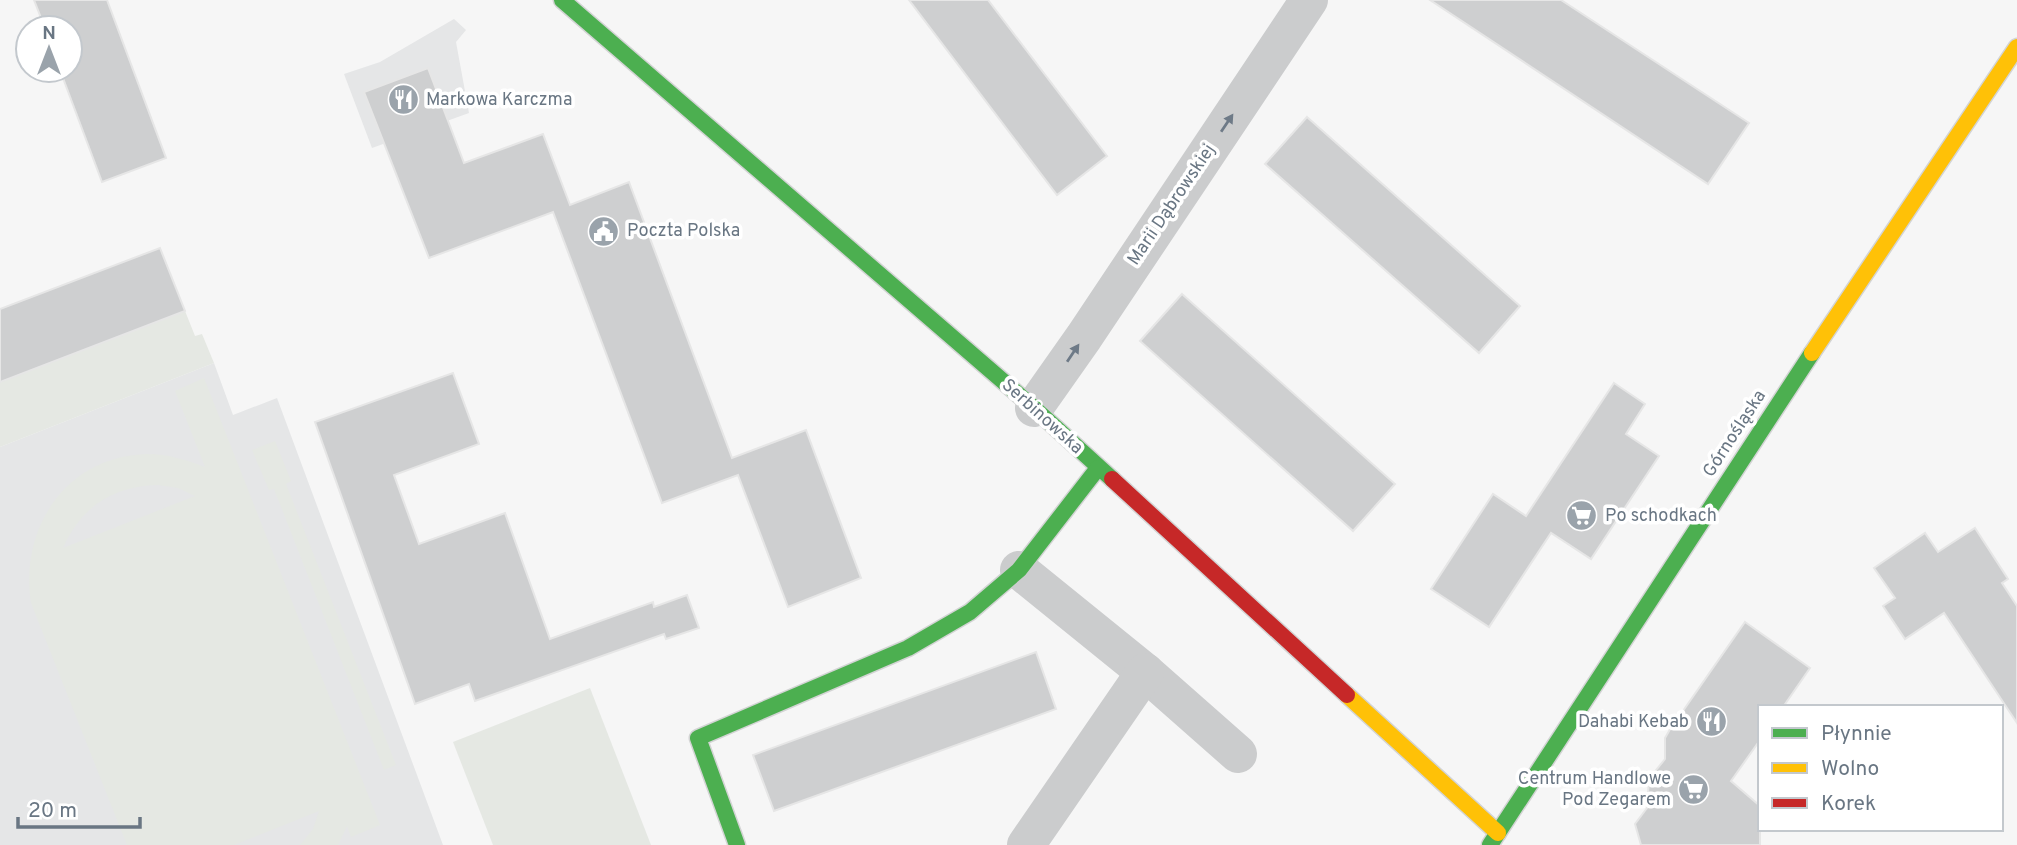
<svg xmlns="http://www.w3.org/2000/svg" width="2017" height="845" viewBox="0 0 2017 845" font-family="Overpass,sans-serif">
  <rect width="100%" height="100%" fill="#f6f6f6"/>
  <g fill="#e5e6e7">
    <path d="M 454,19 L 466,30 L 456,42 L 469,113 L 372,148 L 344,74 L 380,62 Z"/>
    <path d="M 214,363 L 233,415 L 277,398 L 443,845 L 0,845 L 0,447 Z"/>
  </g>
  <g fill="#e5e8e3" fill-rule="evenodd">
    <path d="M 185,311 L 195,336 L 202,334 L 214,363 L 0,447 L 0,381 Z"/>
    <path d="M 204,378 L 380,825 L 351,837 L 347,826 L 338,845 L 300,845 L 313,829 L 319,811 L 234,845 L 127,845 L 31,603 C 19,527 67,456 147,454 C 168,454 186,460 205,467 L 175,391 ZM 158,485 L 178,488 L 195,496 L 63,548 C 81,507 113,486 158,485 Z"/>
    <path d="M 275,441 L 291,481 L 286,484 L 396,765 L 384,770 L 274,489 L 269,490 L 252,450 Z"/>
    <path d="M 590,688 L 651,845 L 493,845 L 453,742 Z"/>
  </g>
  <g fill="#cecfd0" stroke="#e6e6e6" stroke-width="2">
    <path d="M 34,0 L 107,0 L 166,158 L 102,182 L 60,70 L 70,70 L 70,28 L 45,28 Z"/>
    <path d="M 909,0 L 988,0 L 1107,156 L 1057,195 Z"/>
    <path d="M 1430,0 L 1561,0 L 1749,123 L 1708,184 Z"/>
    <path d="M 428,68 L 464,163 L 543,134 L 570,205 L 629,182 L 732,458 L 806,430 L 861,578 L 788,607 L 738,475 L 662,503 L 553,212 L 429,258 L 364,92 Z"/>
    <path d="M 1307,117 L 1520,306 L 1479,353 L 1265,164 Z"/>
    <path d="M 160,248 L 185,311 L 0,382 L 0,309 Z"/>
    <path d="M 1182,294 L 1395,484 L 1353,531 L 1140,341 Z"/>
    <path d="M 453,373 L 479,444 L 394,475 L 419,544 L 505,513 L 550,639 L 653,602 L 654,607 L 687,595 L 699,628 L 666,639 L 664,634 L 475,701 L 469,684 L 415,704 L 315,422 Z"/>
    <path d="M 1614,383 L 1645,404 L 1626,434 L 1659,456 L 1591,559 L 1551,533 L 1489,627 L 1431,589 L 1493,494 L 1526,516 Z"/>
    <path d="M 1975,528 L 2008,579 L 2002,583 L 2017,606 L 2017,723 L 1944,613 L 1905,639 L 1883,606 L 1895,598 L 1874,568 L 1925,533 L 1938,552 Z"/>
    <path d="M 1745,622 L 1810,668 L 1783,707 L 1760,707 L 1760,740 L 1731,781 L 1760,806 L 1760,845 L 1641,845 L 1635,824 L 1647,808 L 1649,779 L 1665,759 L 1665,738 L 1669,731 Z"/>
    <path d="M 1036,652 L 1056,709 L 774,811 L 753,755 Z"/>
  </g>
  <g fill="none" stroke-linecap="round" stroke-linejoin="round">
    <defs>
      <g id="fast">
        <path d="M 562,0 L 1034,408 L 1112,479"/>
        <path d="M 737,845 L 698,738 L 908,648 L 970,612 L 1019,570 L 1098,468"/>
        <path d="M 1490,845 L 1812,353"/>
      </g>
      <g id="slow">
        <path d="M 1812,353 L 2017,47"/>
        <path d="M 1347,695 L 1498,833"/>
      </g>
      <path id="jam" d="M 1112,479 L 1347,695"/>
    </defs>
    <use href="#fast" stroke="#d3d4d4" stroke-width="19"/>
    <use href="#slow" stroke="#d3d4d4" stroke-width="19"/>
    <use href="#jam" stroke="#d3d4d4" stroke-width="19"/>
    <g stroke="#cbcccd" stroke-width="38">
      <path d="M 1034,408 L 1084,337 L 1309,0"/>
      <path d="M 1019,570 L 1145,672 L 1238,754"/>
      <path d="M 1026,845 L 1145,672"/>
    </g>
    <use href="#fast" stroke="#4caf50" stroke-width="16"/>
    <use href="#slow" stroke="#ffc107" stroke-width="16"/>
    <use href="#jam" stroke="#c62828" stroke-width="16"/>
  </g>
  <defs><path id="oneway-solid" d="M-6-.8H1V-3.2L6.5 0L1 3.2V.8H-6Z" transform="scale(1.75)"/></defs>
  <g fill="#6e7a87">
    <use href="#oneway-solid" transform="translate(1227 123) rotate(-56)"/>
    <use href="#oneway-solid" transform="translate(1073 353) rotate(-56)"/>
  </g>
  <defs>
    <symbol id="restaurant-disc" viewBox="-11 -11 22 22"><circle r="9.5" fill="#9aa3ab" stroke="#fff"/><path d="M-5-6h1v4h1v-4h1v4h1v-4h1v5L-1.5 .5V6h-2V.5L-5-1ZM5-6V6H3V1.5H1.5Q1.5-4 5-6Z" fill="#fff"/></symbol>
    <symbol id="civic-disc" viewBox="-11 -11 22 22"><circle r="9.5" fill="#9aa3ab" stroke="#fff"/><path d="M-.6-6.5H3V-4.5H.6V-3L4-1V1h2V6H-6V1h2V-1L-.6-3ZM-1.2 2.5V6h2.4V2.5Z" fill="#fff"/></symbol>
    <symbol id="supermarket-disc" viewBox="-11 -11 22 22"><circle r="9.5" fill="#9aa3ab" stroke="#fff"/><path d="M-6-5.5h2.5l.6 2H6L4.5 2H-2.5L-4.4-4H-6ZM-1.5 3.2a1.3 1.3 0 1 0 .1 0ZM3 3.2a1.3 1.3 0 1 0 .1 0Z" fill="#fff"/></symbol>
  </defs>
  <g fill-rule="evenodd">
    <use href="#restaurant-disc" x="386" y="82" width="35" height="35"/>
    <use href="#civic-disc" x="586" y="214" width="35" height="35"/>
    <use href="#supermarket-disc" x="1564" y="498" width="35" height="35"/>
    <use href="#restaurant-disc" x="1694" y="704" width="35" height="35"/>
    <use href="#supermarket-disc" x="1676" y="772" width="35" height="35"/>
  </g>
  <g text-anchor="middle" dominant-baseline="central" stroke-width="7" stroke-linejoin="round" paint-order="stroke">
    <g font-size="18" fill="#697683" stroke="#fff" text-anchor="start">
      <text x="426" y="100">Markowa Karczma</text>
      <text x="627" y="231">Poczta Polska</text>
      <text x="1605" y="516">Po schodkach</text>
      <text x="1689" y="722" text-anchor="end">Dahabi Kebab</text>
      <text x="1671" y="779" text-anchor="end">Centrum Handlowe<tspan x="1671" dy="21">Pod Zegarem</tspan></text>
    </g>
    <g font-size="18" fill="#697683" stroke="#fff">
      <text transform="translate(1172 205) rotate(-56)">Marii Dąbrowskiej</text>
      <text transform="translate(1042 417) rotate(42)">Serbinowska</text>
      <text transform="translate(1735 434) rotate(-57)">Górnośląska</text>
    </g>
  </g>
  <rect x="1758" y="705" width="245" height="126" fill="#ffffff" stroke="#c3c8cd" stroke-width="2"/>
  <rect x="1772" y="728" width="35" height="10" fill="#4caf50" stroke="#c3c8cd" stroke-width="2"/>
  <text x="1821" y="740" font-size="21" fill="#697683">Płynnie</text>
  <rect x="1772" y="763" width="35" height="10" fill="#ffc107" stroke="#c3c8cd" stroke-width="2"/>
  <text x="1821" y="775" font-size="21" fill="#697683">Wolno</text>
  <rect x="1772" y="798" width="35" height="10" fill="#c62828" stroke="#c3c8cd" stroke-width="2"/>
  <text x="1821" y="810" font-size="21" fill="#697683">Korek</text>
  <g transform="translate(49 49)"><circle r="33" fill="#ffffff" stroke="#c3c8cd" stroke-width="2"/>
  <path d="M0-5L12 26L0 18L-12 26Z" fill="#9aa3ab"/>
  <text y="-10" font-size="19" font-weight="bold" text-anchor="middle" fill="#697683">N</text>
  </g>
  <path d="M18 817v10h122v-10" fill="none" stroke="#697683" stroke-width="3.5"/>
  <text x="28" y="817" font-size="21" fill="#697683" stroke="#ffffff" stroke-width="5" paint-order="stroke">20 m</text>
</svg>
